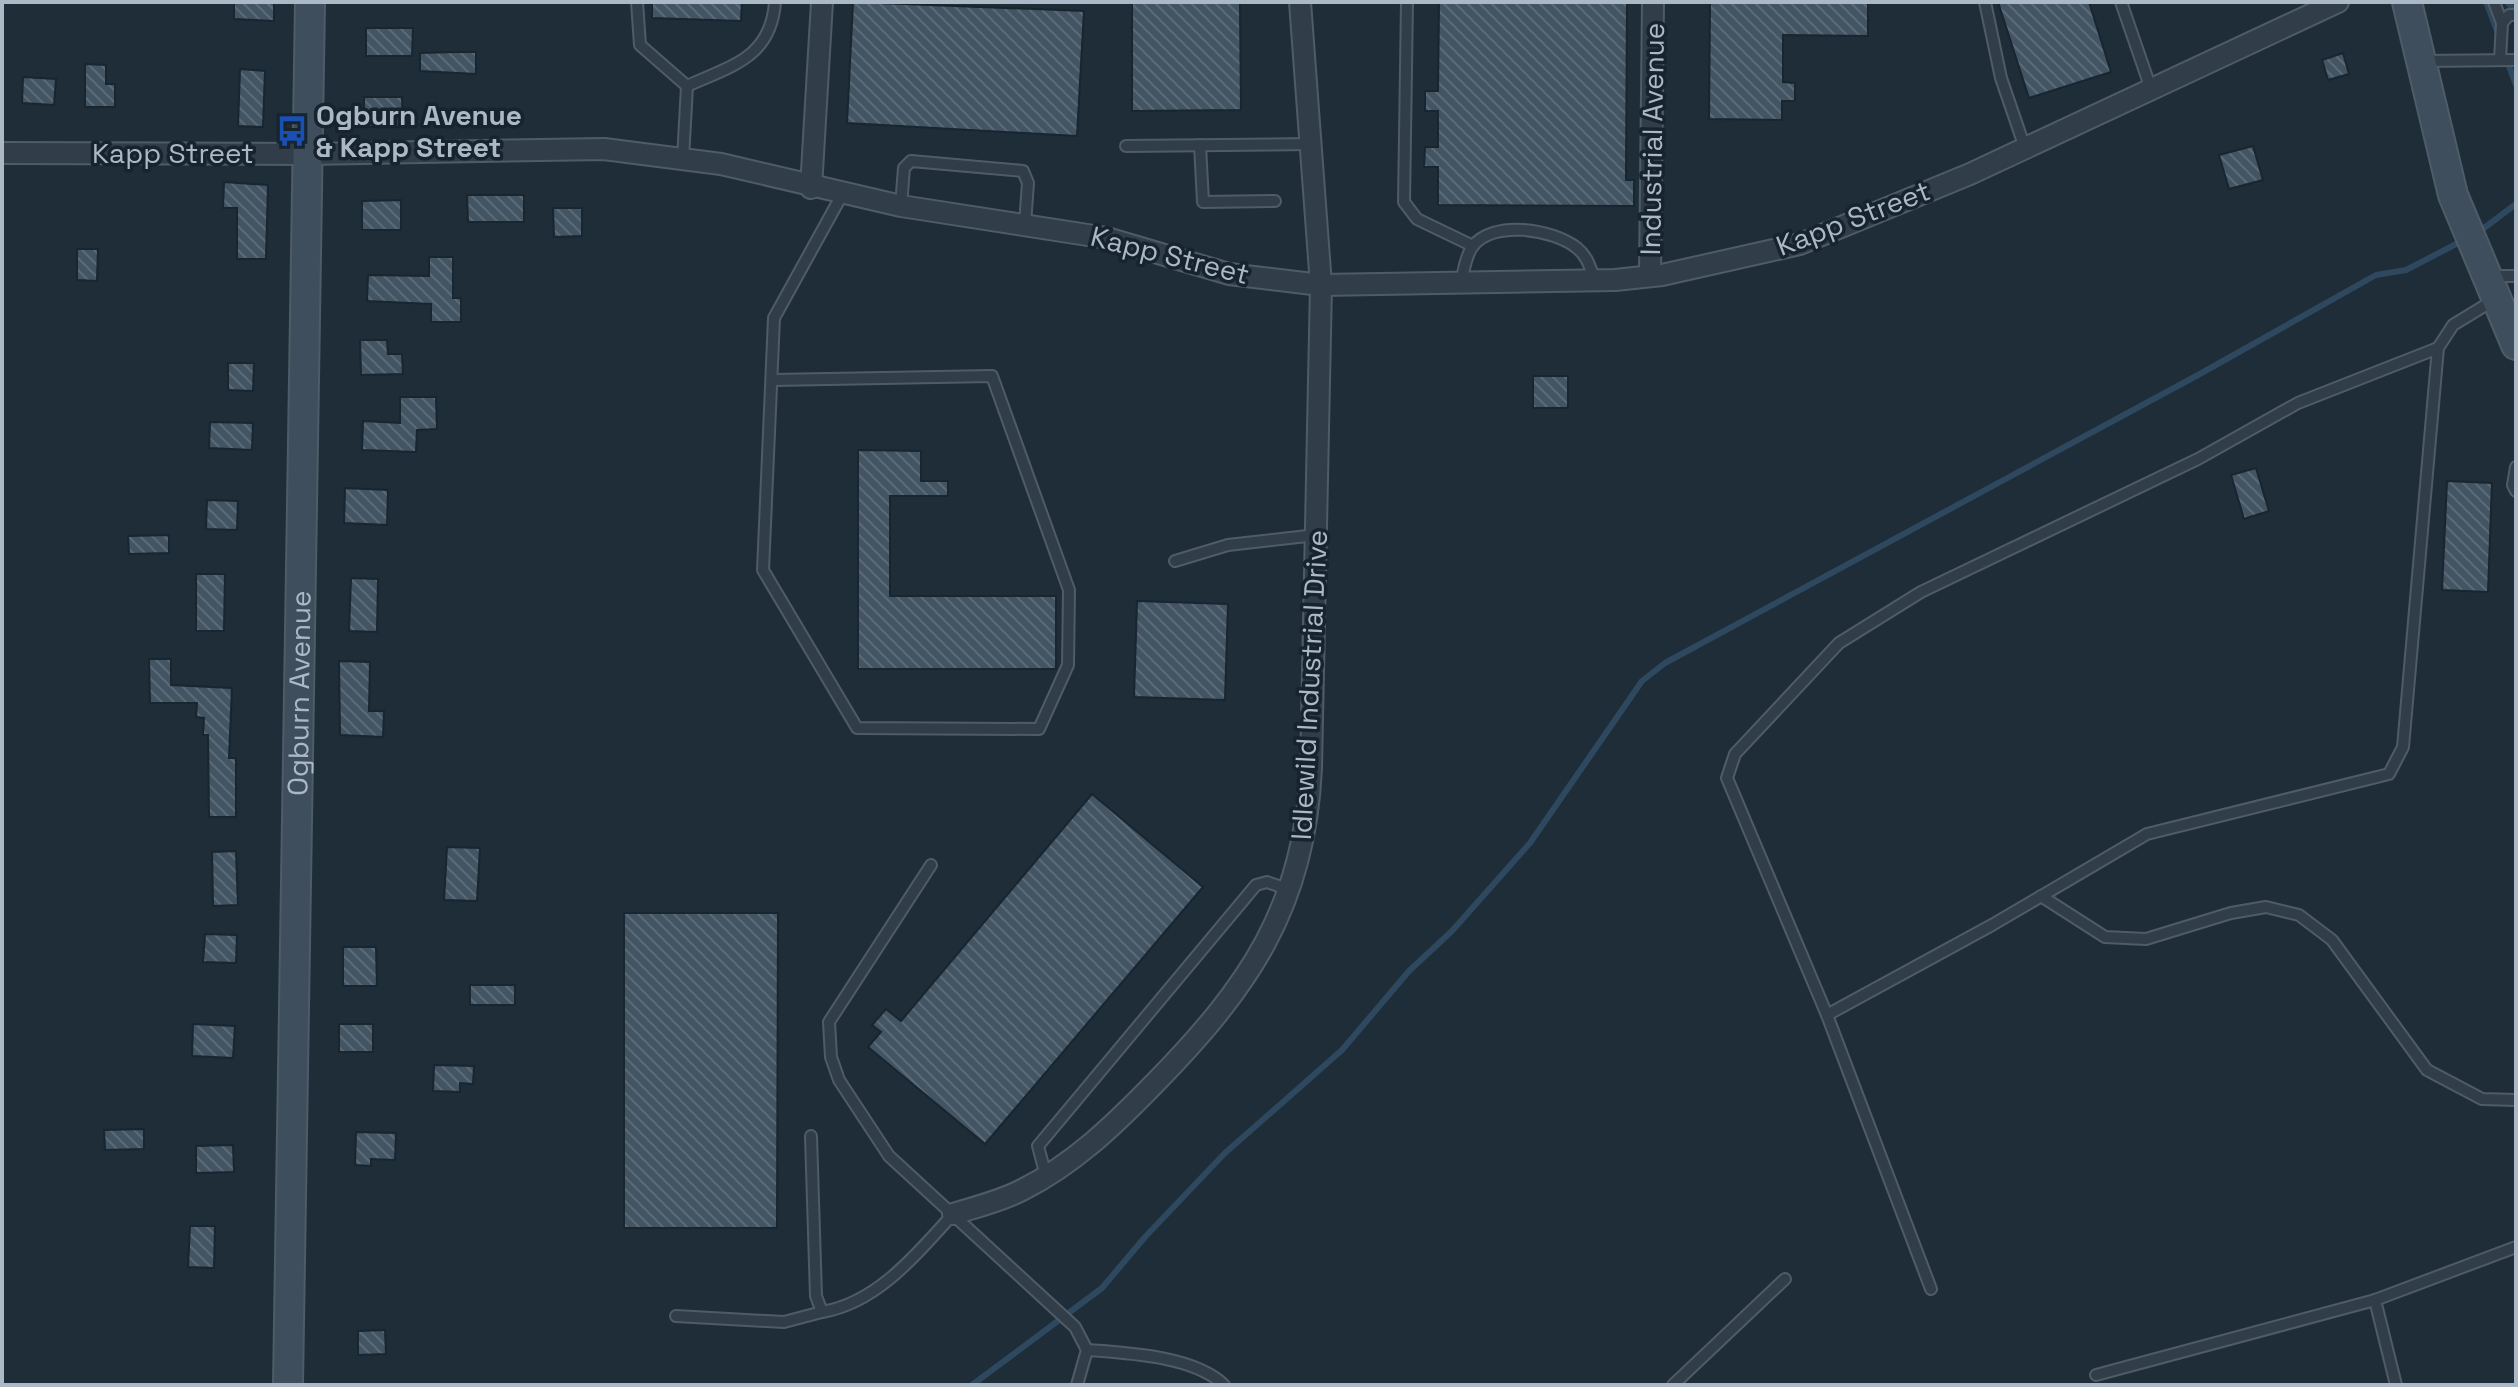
<svg xmlns="http://www.w3.org/2000/svg" width="2518" height="1387" viewBox="0 0 2518 1387" font-family="'Space Grotesk',sans-serif">
  <defs>
    <pattern id="building-back-hatch" width="6" height="6" patternUnits="userSpaceOnUse" patternTransform="scale(2)"><rect width="6" height="6" fill="#435463"/><path d="M-1 5l2 2M0 0l6 6M5-1l2 2" fill="none" stroke="#5b6a78"/></pattern>
  </defs>
  <rect width="100%" height="100%" fill="#1e2d38"/>
  <g fill="none" stroke-linecap="round" stroke-linejoin="round">
    <g stroke="#2e495f" stroke-width="6">
      <path d="M 2486,2 L 2499,36"/>
      <path d="M 2507,2 L 2516,12"/>
      <path d="M 2506,58 L 2516,85"/>
      <path d="M 2476,234 L 2516,204"/>
      <path d="M 972,1385 L 1102,1288 L 1145,1237 L 1225,1153 L 1342,1050 L 1409,971 L 1452,931 L 1530,843 L 1642,681 L 1665,663 L 2198,375 L 2376,275 L 2406,270 L 2462,241"/>
    </g>
  </g>
  <g fill="url(#building-back-hatch)" stroke="#19252f" stroke-width="2">
    <path d="M 234,2 L 274,2 L 274,21 L 234,19 Z"/>
    <path d="M 652,2 L 742,2 L 741,21 L 652,18 Z"/>
    <path d="M 853,2 L 1084,11 L 1077,136 L 847,123 Z"/>
    <path d="M 1132,2 L 1240,2 L 1241,110 L 1132,111 Z"/>
    <path d="M 1439,2 L 1627,2 L 1626,180 L 1634,180 L 1634,206 L 1438,205 L 1438,167 L 1424,167 L 1425,147 L 1438,147 L 1438,111 L 1425,111 L 1425,91 L 1438,91 Z"/>
    <path d="M 1710,2 L 1868,2 L 1868,36 L 1783,35 L 1783,82 L 1795,83 L 1795,101 L 1782,101 L 1782,120 L 1709,119 Z"/>
    <path d="M 1998,2 L 2089,2 L 2111,72 L 2029,98 Z"/>
    <path d="M 366,28 L 413,28 L 412,56 L 366,56 Z"/>
    <path d="M 456,52 L 476,52 L 476,74 L 420,71 L 420,53 Z"/>
    <path d="M 2343,53 L 2349,74 L 2328,80 L 2322,60 Z"/>
    <path d="M 85,64 L 106,65 L 106,84 L 115,84 L 115,107 L 85,107 Z"/>
    <path d="M 240,69 L 265,71 L 263,127 L 238,126 Z"/>
    <path d="M 23,77 L 56,79 L 54,105 L 22,103 Z"/>
    <path d="M 364,97 L 402,97 L 403,127 L 364,127 Z"/>
    <path d="M 2253,146 L 2263,180 L 2229,189 L 2219,155 Z"/>
    <path d="M 224,182 L 268,185 L 266,259 L 237,259 L 237,208 L 223,208 Z"/>
    <path d="M 467,195 L 524,195 L 524,222 L 468,222 Z"/>
    <path d="M 401,200 L 401,230 L 362,230 L 362,201 Z"/>
    <path d="M 553,208 L 582,208 L 582,236 L 554,237 Z"/>
    <path d="M 77,249 L 98,249 L 97,281 L 77,280 Z"/>
    <path d="M 429,257 L 453,257 L 453,298 L 461,298 L 461,322 L 431,322 L 431,304 L 367,301 L 368,275 L 429,276 Z"/>
    <path d="M 360,340 L 387,340 L 388,354 L 402,354 L 403,374 L 361,375 Z"/>
    <path d="M 228,363 L 254,363 L 253,391 L 228,390 Z"/>
    <rect x="1533" y="376" width="35" height="32"/>
    <path d="M 400,397 L 436,397 L 437,429 L 417,430 L 416,452 L 362,450 L 363,421 L 400,423 Z"/>
    <path d="M 210,422 L 253,423 L 252,450 L 209,448 Z"/>
    <path d="M 858,450 L 921,451 L 921,481 L 948,481 L 948,496 L 890,496 L 890,596 L 1056,596 L 1056,669 L 858,669 Z"/>
    <path d="M 2256,468 L 2269,511 L 2244,519 L 2231,475 Z"/>
    <path d="M 2447,481 L 2492,483 L 2488,592 L 2442,590 Z"/>
    <path d="M 345,488 L 388,490 L 387,525 L 344,523 Z"/>
    <path d="M 207,500 L 238,501 L 237,530 L 206,529 Z"/>
    <path d="M 169,535 L 169,553 L 129,554 L 128,536 Z"/>
    <path d="M 196,574 L 225,574 L 224,631 L 196,631 Z"/>
    <path d="M 351,578 L 378,579 L 377,632 L 349,631 Z"/>
    <path d="M 1137,601 L 1228,604 L 1225,700 L 1134,697 Z"/>
    <path d="M 149,659 L 171,659 L 171,685 L 232,688 L 229,758 L 236,758 L 236,817 L 209,817 L 208,735 L 203,735 L 204,718 L 196,717 L 197,703 L 150,703 Z"/>
    <path d="M 339,661 L 370,662 L 369,711 L 384,711 L 383,737 L 340,735 Z"/>
    <path d="M 1092,794 L 1203,887 L 985,1144 L 868,1047 L 881,1032 L 872,1025 L 886,1009 L 901,1021 Z"/>
    <path d="M 447,847 L 480,848 L 477,901 L 444,900 Z"/>
    <path d="M 236,851 L 238,905 L 213,906 L 212,852 Z"/>
    <path d="M 624,913 L 778,913 L 777,1228 L 624,1228 Z"/>
    <path d="M 205,934 L 237,935 L 236,963 L 203,962 Z"/>
    <path d="M 343,947 L 376,947 L 377,986 L 343,986 Z"/>
    <rect x="470" y="985" width="45" height="20"/>
    <path d="M 193,1024 L 235,1026 L 233,1058 L 192,1056 Z"/>
    <rect x="339" y="1024" width="34" height="28"/>
    <path d="M 434,1065 L 474,1066 L 473,1084 L 460,1083 L 460,1092 L 433,1091 Z"/>
    <path d="M 144,1129 L 144,1149 L 105,1150 L 104,1130 Z"/>
    <path d="M 356,1132 L 396,1133 L 395,1160 L 371,1159 L 371,1166 L 355,1165 Z"/>
    <path d="M 233,1145 L 234,1172 L 196,1173 L 196,1146 Z"/>
    <path d="M 190,1226 L 215,1226 L 214,1268 L 188,1267 Z"/>
    <path d="M 385,1330 L 386,1354 L 358,1355 L 358,1331 Z"/>
  </g>
  <g fill="none" stroke-linecap="round" stroke-linejoin="round">
    <defs>
      <g id="lane">
        <path d="M 637,2 L 640,45 L 687,86 L 683,159"/>
        <path d="M 1407,2 L 1404,202 L 1417,219 L 1473,246"/>
        <path d="M 1985,2 L 2001,78 L 2025,148"/>
        <path d="M 2121,2 L 2151,89"/>
        <path d="M 2494,2 L 2502,23"/>
        <path d="M 2500,60 L 2502,23 L 2509,15 L 2516,15"/>
        <path d="M 2423,61 L 2516,60"/>
        <path d="M 687,86 C 731,66 771,58 775,2"/>
        <path d="M 1200,145 L 1203,202 L 1275,201"/>
        <path d="M 1126,146 L 1311,144"/>
        <path d="M 901,206 L 904,168 L 911,161 L 1023,171 L 1028,183 L 1025,224"/>
        <path d="M 2490,276 L 2516,276"/>
        <path d="M 1461,283 C 1464,270 1465,258 1472,247 C 1493,219 1553,229 1577,248 C 1588,257 1590,268 1595,280"/>
        <path d="M 2438,348 L 2298,403 L 2198,459 L 1921,592 L 1839,643 L 1735,754 L 1727,778 L 1827,1015 L 1992,925 L 2147,834 L 2389,774 L 2403,747 L 2438,348 L 2453,325 L 2494,300"/>
        <path d="M 773,380 L 992,376 L 1069,590 L 1068,665 L 1039,729 L 857,728 L 763,570 L 774,318 L 843,193"/>
        <path d="M 2516,467 L 2513,485 L 2516,491"/>
        <path d="M 1175,561 L 1228,545 L 1316,535"/>
        <path d="M 931,865 L 829,1022 L 831,1057 L 839,1080 L 889,1156 L 1075,1327 L 1087,1350 L 1077,1385"/>
        <path d="M 2041,896 L 2105,937 L 2146,939 L 2231,913 L 2266,907 L 2299,915 L 2332,940 L 2427,1070 L 2482,1099 L 2516,1100"/>
        <path d="M 1827,1015 L 1931,1289"/>
        <path d="M 811,1136 L 816,1296 L 822,1312 C 877,1303 917,1254 953,1214"/>
        <path d="M 1046,1176 L 1038,1146 L 1256,885 L 1267,882 L 1290,890"/>
        <path d="M 676,1316 L 784,1322 L 822,1312"/>
        <path d="M 1087,1350 C 1127,1353 1194,1356 1224,1385"/>
        <path d="M 2096,1375 L 2375,1300"/>
        <path d="M 1673,1385 L 1785,1279"/>
        <path d="M 2396,1385 L 2375,1300 L 2516,1247"/>
      </g>
      <g id="street">
        <path d="M 2,153 L 307,154 L 604,149 L 721,164 L 901,206 L 1107,238 L 1229,274 L 1321,285 L 1615,280 L 1662,275 L 1800,244 L 1970,174 L 2338,2"/>
        <path d="M 811,188 L 822,2"/>
        <path d="M 1650,276 L 1653,2"/>
        <path d="M 953,1214 C 976,1207 1001,1201 1022,1190 C 1074,1164 1114,1125 1154,1084 C 1248,988 1305,907 1311,768 L 1321,285 L 1300,2"/>
      </g>
      <g id="secondary">
        <path d="M 2407,2 L 2453,195 L 2516,345"/>
        <path id="s1" d="M 288,1385 L 310,2"/>
      </g>
    </defs>
    <use href="#lane" stroke="#4f5c67" stroke-width="14"/>
    <use href="#street" stroke="#4f5c67" stroke-width="24"/>
    <use href="#secondary" stroke="#4f5c67" stroke-width="32"/>
    <use href="#lane" stroke="#313e49" stroke-width="10"/>
    <use href="#street" stroke="#313e49" stroke-width="20"/>
    <use href="#secondary" stroke="#3f4e5c" stroke-width="28"/>
  </g>
  <defs>
    <symbol id="bus-bare" viewBox="-9 -9 18 18"><path d="M-5-6H5V4H4V6H2V4H-2V6H-4V4H-5ZM-3.5-4V0h7V-4ZM-3.5 1.2v1.5H-2V1.2ZM2 1.2v1.5H3.5V1.2Z" fill="#1a4fb4" stroke="#17232d" stroke-width="2.5" paint-order="stroke"/></symbol>
  </defs>
  <g fill-rule="evenodd">
    <use href="#bus-bare" x="270" y="109" width="44" height="44"/>
  </g>
  <g text-anchor="middle" dominant-baseline="central" stroke-width="7" stroke-linejoin="round" paint-order="stroke">
    <g font-size="28" font-weight="bold" fill="#abb9c6" stroke="#17232d" text-anchor="start">
      <text x="316" y="115">Ogburn Avenue<tspan x="316" dy="32">&amp; Kapp Street</tspan></text>
    </g>
    <g font-size="28" fill="#abb9c6" stroke="#17232d">
      <text transform="translate(1652 139) rotate(-89)">Industrial Avenue</text>
      <text x="173" y="153">Kapp Street</text>
      <text transform="translate(1853 218) rotate(-21)">Kapp Street</text>
      <text transform="translate(1170 255) rotate(14)">Kapp Street</text>
      <text transform="translate(1309 685) rotate(-87)">Idlewild Industrial Drive</text>
      <text stroke="none"><textPath href="#s1" startOffset="692">Ogburn Avenue</textPath></text>
    </g>
  </g>
  <rect width="2518" height="1387" fill="none" stroke="#abb9c6" stroke-width="8"/>
</svg>
